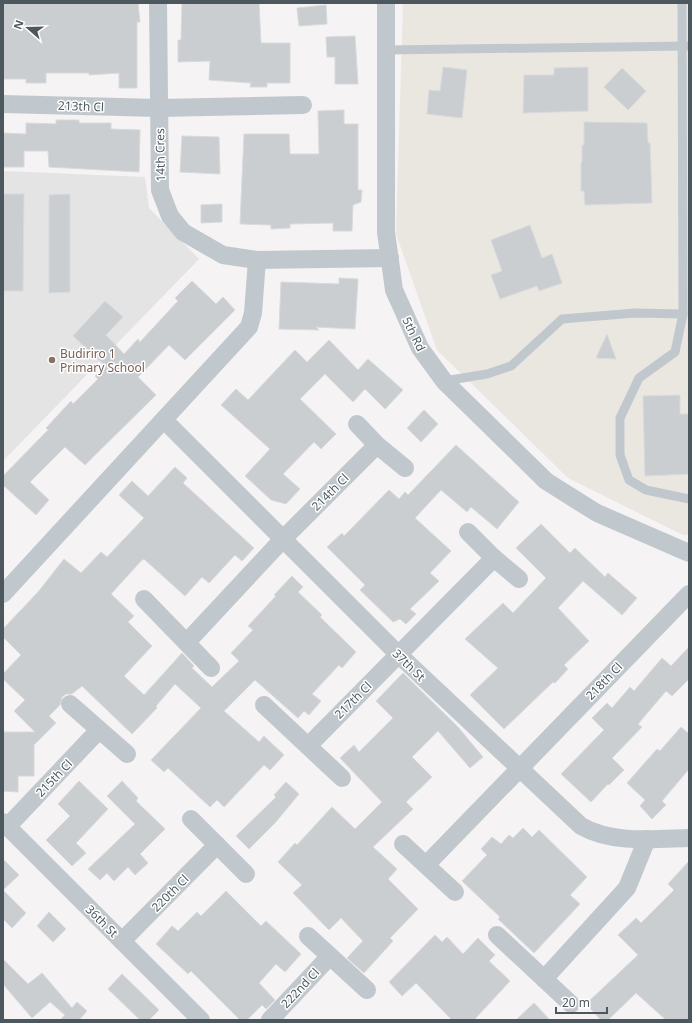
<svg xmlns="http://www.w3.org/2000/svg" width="692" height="1023" viewBox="0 0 692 1023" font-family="'Noto Sans',sans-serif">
  <rect width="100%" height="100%" fill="#f5f3f3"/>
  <path fill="#eae7e1" d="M 403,3 L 689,3 L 689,535 L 683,535 L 568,478 L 437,350 L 396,234 Z"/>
  <path fill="#e5e4e4" d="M 3,171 L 145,177 L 149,208 L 199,259 L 3,461 Z"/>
  <g fill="#caced1" stroke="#d8dadd">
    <path d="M 3,3 L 138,3 L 140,22 L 137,22 L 137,88 L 119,88 L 119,73 L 89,75 L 89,73 L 46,73 L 46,83 L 26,83 L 26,79 L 3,79 Z"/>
    <path d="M 182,3 L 259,3 L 261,43 L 290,43 L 290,83 L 267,83 L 267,87 L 250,87 L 251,83 L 209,80 L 210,61 L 178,62 L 178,40 L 181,40 Z"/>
    <path d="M 326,5 L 327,24 L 299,26 L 297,8 Z"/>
    <path d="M 355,36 L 358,84 L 335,84 L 335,57 L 327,57 L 326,37 Z"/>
    <path d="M 443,67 L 467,70 L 462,118 L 427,114 L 429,90 L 440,91 Z"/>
    <path d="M 588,67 L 588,111 L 523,113 L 524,75 L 554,75 L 554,68 Z"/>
    <path d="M 622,68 L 646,91 L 628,110 L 604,87 Z"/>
    <path d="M 344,110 L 344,124 L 358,124 L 358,190 L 362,190 L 361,202 L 353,205 L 352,231 L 333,231 L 333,223 L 290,224 L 290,228 L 271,229 L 271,225 L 240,224 L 244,134 L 289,134 L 290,154 L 319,154 L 318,111 Z"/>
    <path d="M 56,120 L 79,120 L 79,123 L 111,123 L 111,129 L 140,130 L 139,172 L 49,167 L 48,151 L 24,151 L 24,167 L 3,167 L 3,133 L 26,134 L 26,123 L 56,124 Z"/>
    <path d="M 584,122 L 647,123 L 648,143 L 650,143 L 652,203 L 585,205 L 584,191 L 581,191 L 581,163 L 582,162 L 582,145 L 584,145 Z"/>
    <path d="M 182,136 L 219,137 L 220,174 L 180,172 Z"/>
    <path d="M 3,194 L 24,194 L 23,291 L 3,291 Z"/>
    <path d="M 70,194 L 70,292 L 49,293 L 49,195 Z"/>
    <path d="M 222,204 L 222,222 L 201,223 L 201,205 Z"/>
    <path d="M 530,225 L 542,258 L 552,254 L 562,283 L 539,291 L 537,286 L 500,299 L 491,275 L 502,271 L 491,240 Z"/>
    <path d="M 339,278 L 358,279 L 355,329 L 316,327 L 319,330 L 279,329 L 281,282 L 339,284 Z"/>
    <path d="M 192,281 L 216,304 L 223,297 L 235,310 L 185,360 L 169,345 L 138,377 L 156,395 L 85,465 L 65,447 L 30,482 L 49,500 L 36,515 L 3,485 L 3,476 L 48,430 L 46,428 L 71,401 L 73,404 L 98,379 L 95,376 L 105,366 L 73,336 L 105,301 L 123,317 L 106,335 L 124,354 L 138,339 L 140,342 L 178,301 L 175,298 Z"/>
    <path d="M 607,334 L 616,359 L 596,358 Z"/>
    <path d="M 329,340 L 358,370 L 368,359 L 403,390 L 385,409 L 365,389 L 353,402 L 325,374 L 300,399 L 336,434 L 321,449 L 314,442 L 283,474 L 300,489 L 286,504 L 271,500 L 245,476 L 270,449 L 221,405 L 236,389 L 248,400 L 295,350 L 307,362 Z"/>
    <path d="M 680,395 L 680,414 L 689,414 L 689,474 L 645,476 L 643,396 Z"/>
    <path d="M 424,410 L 438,424 L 421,442 L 407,428 Z"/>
    <path d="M 456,445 L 519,502 L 497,529 L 471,507 L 467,512 L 441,490 L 415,518 L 451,551 L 430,573 L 439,581 L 410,609 L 416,614 L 406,624 L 400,619 L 393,622 L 360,590 L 365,585 L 327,547 L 342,533 L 344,536 L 389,490 L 399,499 L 405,492 L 408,495 Z"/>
    <path d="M 175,467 L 187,478 L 183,483 L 254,548 L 242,561 L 235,555 L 209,583 L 202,577 L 185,596 L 144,559 L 141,561 L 111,594 L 134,616 L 128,622 L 152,646 L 124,676 L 144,695 L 182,653 L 194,666 L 192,668 L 212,687 L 239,661 L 231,653 L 253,630 L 248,626 L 276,596 L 274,595 L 292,576 L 303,587 L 298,592 L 322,615 L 320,617 L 356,652 L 342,668 L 339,665 L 312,694 L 321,701 L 309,715 L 304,711 L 298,718 L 255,680 L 224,711 L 259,742 L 264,736 L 284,755 L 270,770 L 264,765 L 224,807 L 217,800 L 210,807 L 168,768 L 164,772 L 151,760 L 201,708 L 175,684 L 156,706 L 157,708 L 132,734 L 82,686 L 72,694 L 66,694 L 62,697 L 60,705 L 49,716 L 56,723 L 34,745 L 34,776 L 18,776 L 18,792 L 3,791 L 3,732 L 35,732 L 14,711 L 25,700 L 3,679 L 3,674 L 21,655 L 3,637 L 3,629 L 38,592 L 64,559 L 81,573 L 101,552 L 107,557 L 144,518 L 119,495 L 132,481 L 148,496 Z"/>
    <path d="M 541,524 L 570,553 L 575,548 L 605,577 L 608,573 L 637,598 L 622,615 L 583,581 L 558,608 L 589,641 L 564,665 L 568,669 L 555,683 L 553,682 L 504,729 L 470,695 L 498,668 L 465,639 L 503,603 L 513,613 L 546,578 L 516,548 Z"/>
    <path d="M 689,647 L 689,679 L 672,696 L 666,691 L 638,724 L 642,727 L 612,758 L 624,770 L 609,785 L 608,784 L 591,802 L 561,774 L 604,730 L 592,718 L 607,703 L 612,708 L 630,687 L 634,691 L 662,658 L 671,666 Z"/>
    <path d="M 403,673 L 458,727 L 483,757 L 470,768 L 438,731 L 412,757 L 432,777 L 406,802 L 413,809 L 373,847 L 397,869 L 388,879 L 418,909 L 390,938 L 393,941 L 364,973 L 347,958 L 363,941 L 341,918 L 329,930 L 293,893 L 302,885 L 278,862 L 295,843 L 297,845 L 332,807 L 355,829 L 382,802 L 340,758 L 354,745 L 359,752 L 393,718 L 376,701 Z"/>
    <path d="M 681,727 L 689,734 L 689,769 L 662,801 L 666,805 L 652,819 L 640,806 L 645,800 L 627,783 L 657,749 L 660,751 Z"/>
    <path d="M 79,781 L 108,809 L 76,843 L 86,853 L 72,866 L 46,840 L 70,816 L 58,804 Z"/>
    <path d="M 122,781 L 138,798 L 136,801 L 165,829 L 140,854 L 148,863 L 135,875 L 128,867 L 114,881 L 107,873 L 100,880 L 88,869 L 135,824 L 107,796 Z"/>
    <path d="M 286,782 L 299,794 L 275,823 L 249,849 L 236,836 L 276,797 L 274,795 Z"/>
    <path d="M 523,828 L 532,837 L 539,830 L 587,877 L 570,895 L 580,904 L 534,953 L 498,919 L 500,917 L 462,881 L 487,855 L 481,849 L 492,837 L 501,844 L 509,835 L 513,838 Z"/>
    <path d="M 3,859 L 19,875 L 3,890 L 26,913 L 12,928 L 3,919 Z"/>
    <path d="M 689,861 L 689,1020 L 666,1020 L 636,993 L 608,1020 L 601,1020 L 586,1004 L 638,955 L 618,935 L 636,918 L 641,923 L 674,890 L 668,884 Z"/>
    <path d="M 226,891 L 261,926 L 266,921 L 301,954 L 285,972 L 276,964 L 259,983 L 275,1000 L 266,1009 L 262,1005 L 247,1020 L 240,1020 L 191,971 L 188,974 L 156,944 L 172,926 L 178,931 L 197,912 L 201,916 Z"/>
    <path d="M 49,912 L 66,929 L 53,942 L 37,926 Z"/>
    <path d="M 435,935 L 442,942 L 447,937 L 463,954 L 478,938 L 495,955 L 489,961 L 510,981 L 474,1020 L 452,1020 L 416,983 L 402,996 L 389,982 Z"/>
    <path d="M 3,959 L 28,984 L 42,973 L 72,1008 L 77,1002 L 87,1011 L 79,1020 L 60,1020 L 65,1015 L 50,1002 L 32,1018 L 3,984 Z"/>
    <path d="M 122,974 L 159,1010 L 149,1020 L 140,1020 L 108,989 Z"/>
    <path d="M 534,1003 L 550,1020 L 516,1020 Z"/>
  </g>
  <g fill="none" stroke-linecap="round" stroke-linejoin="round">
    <g stroke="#c1c8cd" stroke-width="9">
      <path d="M 682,3 L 683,314 L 675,352 L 639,378 L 620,418 L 620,455 L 629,480 L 646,490 L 689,499"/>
      <path d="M 386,50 L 688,46"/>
      <path d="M 444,381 L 487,374 L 511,366 L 562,319 L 635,313 L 683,314"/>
    </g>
    <g stroke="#c1c8cd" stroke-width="18">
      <path d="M 158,3 L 160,190 L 170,216 L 183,232 L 223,255 L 257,260 L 390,258"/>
      <path d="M 386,3 L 386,232 L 394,290 L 420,348 L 444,381 L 546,481 L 597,513 L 689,553"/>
      <path d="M 3,104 L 159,108 L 303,105"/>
      <path d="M 164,420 L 398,654 L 581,826 C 612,844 655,839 689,838"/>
      <path d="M 357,424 L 377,445 L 405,468"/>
      <path d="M 494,558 L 519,579"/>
      <path d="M 3,594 L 249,327 L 253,313 L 257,260"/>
      <path d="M 144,599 L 211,668"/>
      <path d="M 187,642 L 283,539 L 377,445"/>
      <path d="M 70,704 L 127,754"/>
      <path d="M 264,705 L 342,778"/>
      <path d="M 308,746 L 494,558 L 468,532"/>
      <path d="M 191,819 L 246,874"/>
      <path d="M 3,822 L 201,1020"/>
      <path d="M 8,826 L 99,730"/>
      <path d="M 403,844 L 455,892"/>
      <path d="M 426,865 L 689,594"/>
      <path d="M 497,935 L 571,1004"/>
      <path d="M 308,936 L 367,990"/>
      <path d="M 122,941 L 217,845"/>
      <path d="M 544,979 L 627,888 L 647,839"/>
      <path d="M 270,1020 L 330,956"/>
    </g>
  </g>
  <circle fill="#8d6e63" stroke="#fff" stroke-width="1.5" cx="52" cy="360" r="4"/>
  <g text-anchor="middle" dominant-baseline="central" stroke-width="3" stroke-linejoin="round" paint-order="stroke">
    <g font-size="12" fill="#4d585e" stroke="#fff">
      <text transform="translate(81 106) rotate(2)">213th Cl</text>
      <text transform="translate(160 155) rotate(-91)">14th Cres</text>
      <text transform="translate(414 334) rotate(64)">5th Rd</text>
      <text transform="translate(330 492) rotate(-45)">214th Cl</text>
      <text transform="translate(409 665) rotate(44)">37th St</text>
      <text transform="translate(604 681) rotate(-46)">218th Cl</text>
      <text transform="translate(353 700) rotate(-45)">217th Cl</text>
      <text transform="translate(54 778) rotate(-46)">215th Cl</text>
      <text transform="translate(170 893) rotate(-45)">220th Cl</text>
      <text transform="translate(102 921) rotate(45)">36th St</text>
      <text transform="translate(300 988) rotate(-47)">222nd Cl</text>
    </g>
    <g font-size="12" fill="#785e54" stroke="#fff" text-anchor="start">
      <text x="60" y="353">Budiriro 1<tspan x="60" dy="14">Primary School</tspan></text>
    </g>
  </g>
  <rect width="692" height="1023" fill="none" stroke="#4d585e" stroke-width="8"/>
  <g transform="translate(28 28) rotate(290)" stroke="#ffffff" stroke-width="3" paint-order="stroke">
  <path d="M0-3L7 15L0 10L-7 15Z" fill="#4d585e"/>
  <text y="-6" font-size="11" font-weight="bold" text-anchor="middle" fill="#4d585e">N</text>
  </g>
  <path d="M556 1007v6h51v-6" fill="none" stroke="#4d585e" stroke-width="2"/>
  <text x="562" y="1007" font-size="12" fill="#4d585e" stroke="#ffffff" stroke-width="3" paint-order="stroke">20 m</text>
</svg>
